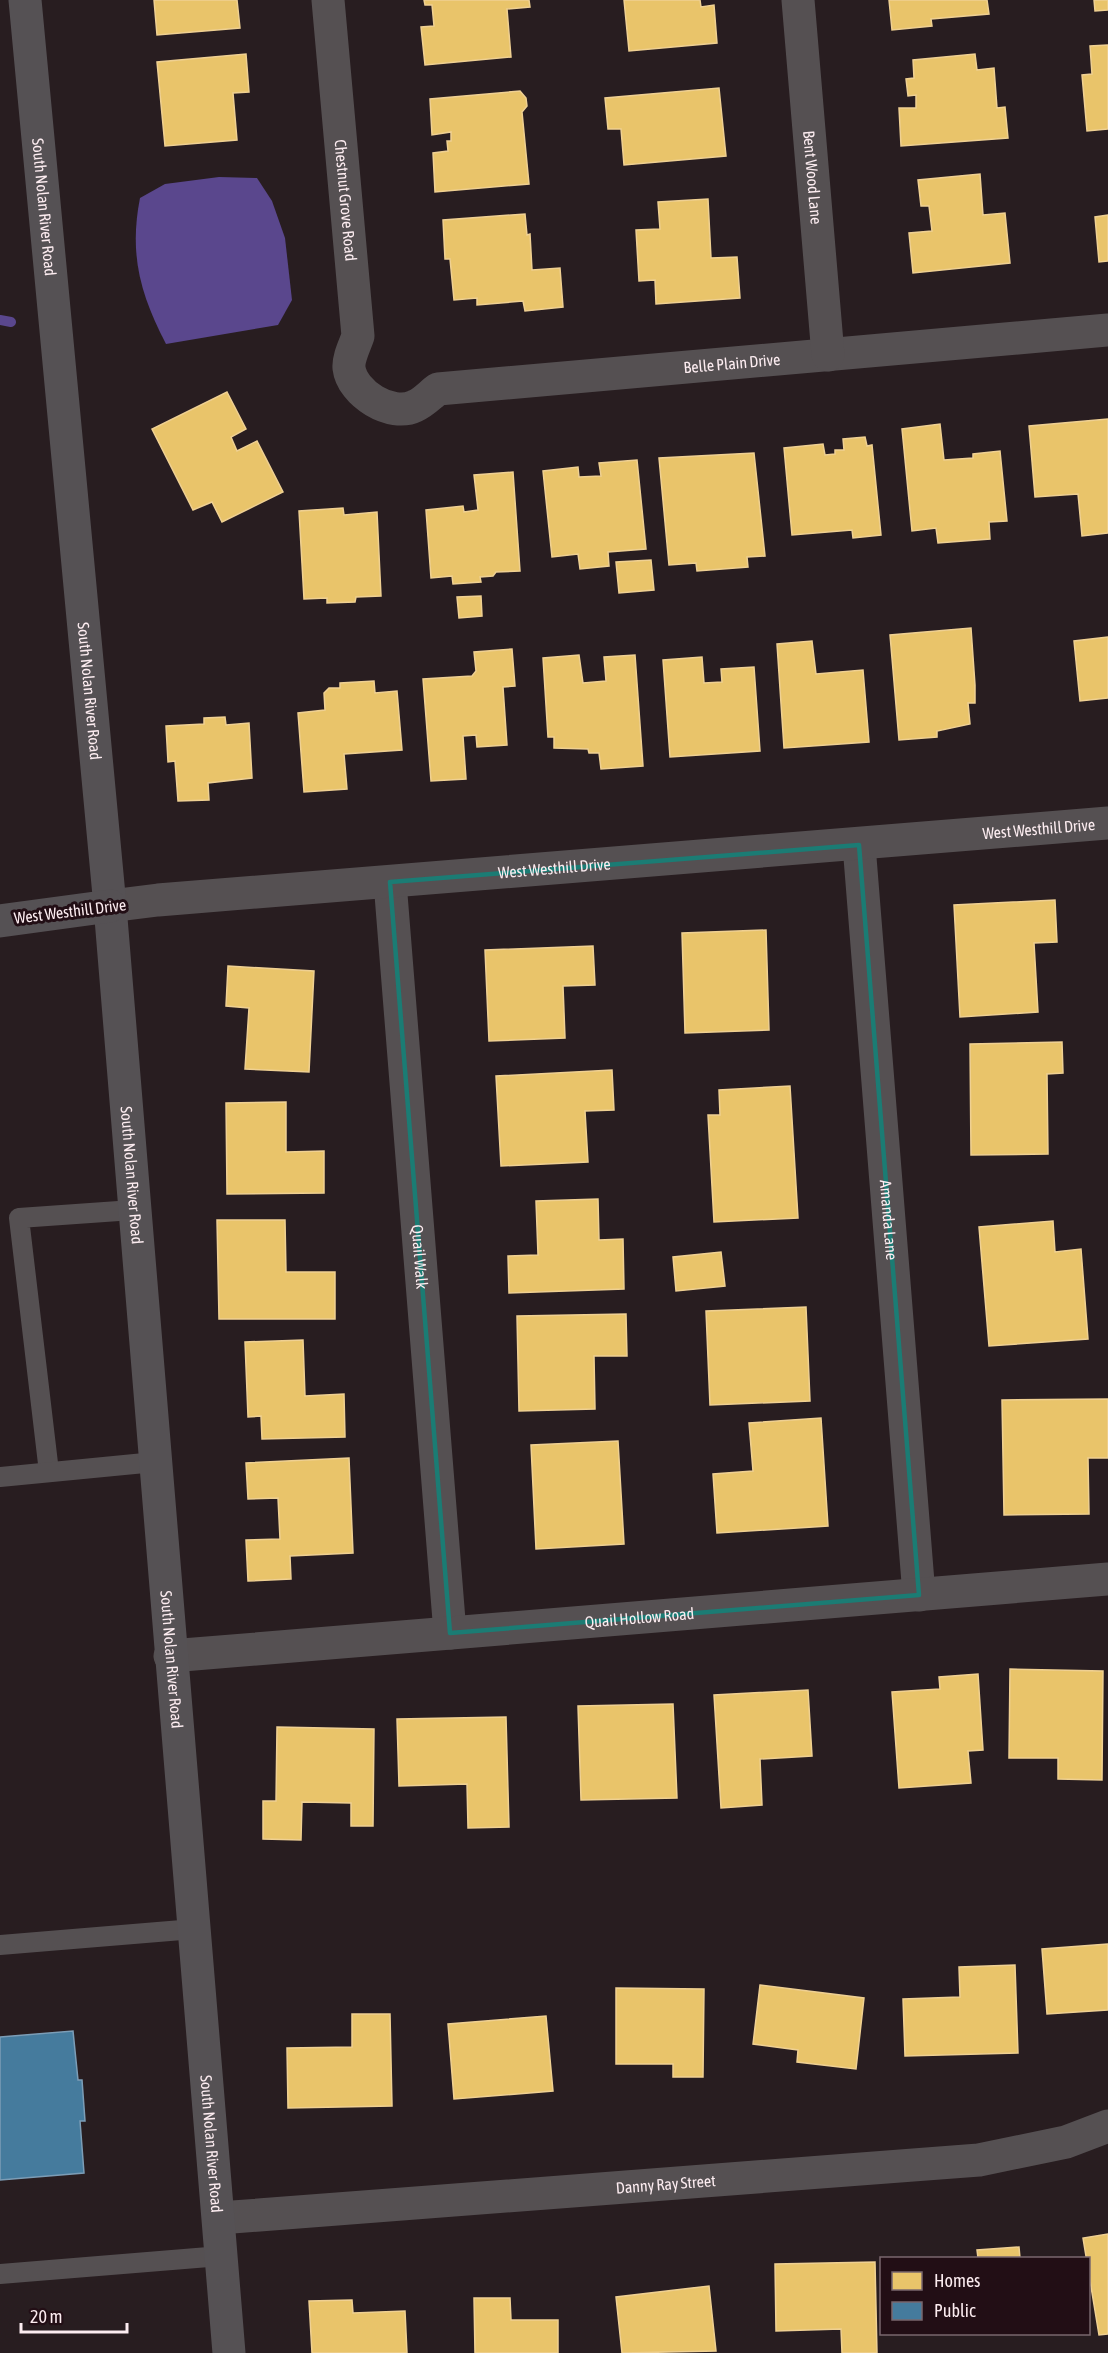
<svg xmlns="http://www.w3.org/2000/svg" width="1108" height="2353" viewBox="0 0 1108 2353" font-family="'Asap Condensed',sans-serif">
  <rect width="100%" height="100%" fill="#281d20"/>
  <path fill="#5a478d" d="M 219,177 L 257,178 L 272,201 L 285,238 L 292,300 L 278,325 L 166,344 C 140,294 129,254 140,198 L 165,184 Z"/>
  <g fill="#e9c46a" stroke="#efd092" stroke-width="1.5">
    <path d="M 154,0 L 237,0 L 240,28 L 157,35 Z"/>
    <path d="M 424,0 L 529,0 L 530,7 L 507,9 L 511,57 L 425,65 L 421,27 L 434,26 L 432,5 L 425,5 Z"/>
    <path d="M 624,0 L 700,0 L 701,7 L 714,5 L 717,43 L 629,51 Z"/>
    <path d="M 889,0 L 987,0 L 989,14 L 931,19 L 932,26 L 892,30 Z"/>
    <path d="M 1094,0 L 1108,0 L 1108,10 L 1095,11 Z"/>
    <path d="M 1108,45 L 1108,129 L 1087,131 L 1082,75 L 1092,74 L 1090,46 Z"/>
    <path d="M 246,54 L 249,92 L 233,93 L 237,140 L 165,146 L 157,62 Z"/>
    <path d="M 975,54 L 977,70 L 994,68 L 997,108 L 1005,107 L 1008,138 L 901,146 L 899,108 L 916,108 L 916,95 L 908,96 L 906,79 L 914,78 L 913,60 Z"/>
    <path d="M 719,88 L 726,156 L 624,165 L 621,129 L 608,129 L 605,98 Z"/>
    <path d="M 520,91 L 526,98 L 527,106 L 522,112 L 529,184 L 435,192 L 433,153 L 448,151 L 447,141 L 451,141 L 451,132 L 432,135 L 430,99 Z"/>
    <path d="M 980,174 L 983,215 L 1005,213 L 1010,263 L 913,273 L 909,233 L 932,231 L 929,206 L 921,206 L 918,180 Z"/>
    <path d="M 708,199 L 711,258 L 737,257 L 740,298 L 656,304 L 655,280 L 639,281 L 636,230 L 660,229 L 658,202 Z"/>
    <path d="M 525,214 L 527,235 L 530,234 L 532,270 L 560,268 L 563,307 L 525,311 L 523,301 L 477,305 L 477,298 L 454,300 L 450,259 L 445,259 L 443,220 Z"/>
    <path d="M 1108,215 L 1108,261 L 1099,262 L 1095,217 Z"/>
    <path d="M 227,392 L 246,429 L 231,437 L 237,451 L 257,441 L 283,492 L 222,522 L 212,502 L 193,510 L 152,429 Z"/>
    <path d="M 1108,419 L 1108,533 L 1082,536 L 1078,494 L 1035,497 L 1029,426 Z"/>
    <path d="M 940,424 L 944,460 L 973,458 L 973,454 L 1000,451 L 1007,521 L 989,522 L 990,539 L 938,543 L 936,528 L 912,531 L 902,429 Z"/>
    <path d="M 865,437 L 867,446 L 872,445 L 881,535 L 853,538 L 852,530 L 792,535 L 784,448 L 823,444 L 825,455 L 835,454 L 835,450 L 844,450 L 843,439 Z"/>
    <path d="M 754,453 L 765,556 L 747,557 L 748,567 L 697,571 L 696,563 L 669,565 L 659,458 Z"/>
    <path d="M 637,460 L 646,549 L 608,552 L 609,566 L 580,569 L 578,554 L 552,557 L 543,471 L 578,467 L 579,477 L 601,476 L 599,463 Z"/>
    <path d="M 513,472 L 520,571 L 496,572 L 493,576 L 480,577 L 481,582 L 453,584 L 452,576 L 431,578 L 426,510 L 463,506 L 464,512 L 478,510 L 474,475 Z"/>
    <path d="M 343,508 L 344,515 L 377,512 L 381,596 L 356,597 L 355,602 L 327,603 L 327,598 L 304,599 L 299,511 Z"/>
    <path d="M 651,560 L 654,590 L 619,593 L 616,562 Z"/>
    <path d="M 481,596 L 482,616 L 459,618 L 457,597 Z"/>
    <path d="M 971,628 L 975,685 L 975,703 L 968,703 L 970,724 L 937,731 L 937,737 L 899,740 L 890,635 Z"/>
    <path d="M 1108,637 L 1108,698 L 1080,701 L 1074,641 Z"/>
    <path d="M 812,641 L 816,674 L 863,670 L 869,742 L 784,748 L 777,644 Z"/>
    <path d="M 512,649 L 515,686 L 503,687 L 507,745 L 477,747 L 476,735 L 463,736 L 466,779 L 431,781 L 423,679 L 472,676 L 476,671 L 474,652 Z"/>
    <path d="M 579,655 L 583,683 L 606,681 L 604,657 L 635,655 L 643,766 L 601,769 L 599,753 L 589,753 L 588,749 L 554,748 L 554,737 L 548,737 L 543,658 Z"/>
    <path d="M 702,657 L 704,683 L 722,682 L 721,669 L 754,667 L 760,751 L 670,757 L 663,660 Z"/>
    <path d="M 374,681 L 375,693 L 397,691 L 402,750 L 344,754 L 347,789 L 304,792 L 298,713 L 325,710 L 324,693 L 329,688 L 340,688 L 340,683 Z"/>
    <path d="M 225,717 L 226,725 L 249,723 L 252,778 L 208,783 L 209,800 L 178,801 L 175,761 L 168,762 L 166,726 L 204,724 L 204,718 Z"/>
    <path d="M 1055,900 L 1057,942 L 1034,943 L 1038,1012 L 960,1017 L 954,905 Z"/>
    <path d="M 766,930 L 769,1030 L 685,1033 L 682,933 Z"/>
    <path d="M 593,946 L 595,985 L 563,986 L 565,1038 L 489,1041 L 485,950 Z"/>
    <path d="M 228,966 L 314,971 L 309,1072 L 245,1069 L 249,1008 L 226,1006 Z"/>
    <path d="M 1062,1042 L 1063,1073 L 1047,1074 L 1048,1154 L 971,1155 L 970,1044 Z"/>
    <path d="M 612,1070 L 614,1110 L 585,1111 L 588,1162 L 501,1166 L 496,1076 Z"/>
    <path d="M 790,1086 L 798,1218 L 714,1222 L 708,1115 L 720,1115 L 719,1090 Z"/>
    <path d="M 286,1102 L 286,1152 L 324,1151 L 324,1193 L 227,1194 L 226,1103 Z"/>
    <path d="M 598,1199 L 599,1240 L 623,1239 L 624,1289 L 509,1293 L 508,1256 L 538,1255 L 536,1201 Z"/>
    <path d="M 217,1220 L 285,1220 L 286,1272 L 335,1272 L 335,1319 L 219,1319 Z"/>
    <path d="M 1053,1221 L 1055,1252 L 1081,1249 L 1088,1339 L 989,1346 L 979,1227 Z"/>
    <path d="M 721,1252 L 725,1286 L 676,1291 L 673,1257 Z"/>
    <path d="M 806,1307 L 810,1401 L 710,1405 L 706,1311 Z"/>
    <path d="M 626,1314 L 627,1356 L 594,1356 L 595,1409 L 519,1411 L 517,1316 Z"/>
    <path d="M 303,1340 L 305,1396 L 344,1394 L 345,1437 L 262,1439 L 261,1416 L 248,1417 L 245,1342 Z"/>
    <path d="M 1108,1399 L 1108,1458 L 1088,1458 L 1089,1514 L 1004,1515 L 1002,1400 Z"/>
    <path d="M 821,1418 L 828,1526 L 717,1533 L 713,1474 L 753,1471 L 749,1423 Z"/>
    <path d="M 618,1441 L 624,1544 L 536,1549 L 531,1445 Z"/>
    <path d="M 349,1458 L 353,1553 L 290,1556 L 291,1579 L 248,1581 L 246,1540 L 280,1539 L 278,1498 L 248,1499 L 246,1463 Z"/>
    <path d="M 1010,1669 L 1103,1671 L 1102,1780 L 1058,1779 L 1058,1758 L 1009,1758 Z"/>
    <path d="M 978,1674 L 983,1750 L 968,1751 L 971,1783 L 899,1788 L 892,1692 L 940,1689 L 939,1677 Z"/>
    <path d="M 808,1690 L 812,1756 L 760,1759 L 762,1805 L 721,1808 L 714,1695 Z"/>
    <path d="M 673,1704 L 677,1798 L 581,1800 L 578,1706 Z"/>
    <path d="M 506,1717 L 509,1827 L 468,1828 L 467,1784 L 399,1786 L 397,1719 Z"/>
    <path d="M 277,1727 L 374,1729 L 373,1826 L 351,1826 L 351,1803 L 302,1802 L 301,1840 L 263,1839 L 263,1801 L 276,1801 Z"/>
    <path d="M 1108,1944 L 1108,2010 L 1047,2014 L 1042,1949 Z"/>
    <path d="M 1015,1965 L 1018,2053 L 905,2056 L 903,1999 L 960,1997 L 959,1967 Z"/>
    <path d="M 760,1985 L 864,1998 L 856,2069 L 797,2062 L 798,2050 L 753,2044 Z"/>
    <path d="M 616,1988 L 704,1989 L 703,2077 L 673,2077 L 673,2064 L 616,2064 Z"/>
    <path d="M 352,2014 L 390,2014 L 392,2106 L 288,2108 L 287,2048 L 352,2047 Z"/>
    <path d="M 546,2016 L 553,2091 L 454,2099 L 448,2024 Z"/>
    <path d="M 1108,2234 L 1108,2334 L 1099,2335 L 1083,2238 Z"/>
    <path d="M 1019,2247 L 1020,2258 L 978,2258 L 977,2250 Z"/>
    <path d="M 875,2262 L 877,2353 L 842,2353 L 841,2329 L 776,2331 L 775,2264 Z"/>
    <path d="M 709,2286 L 716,2351 L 622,2353 L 616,2297 Z"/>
    <path d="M 474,2298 L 510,2298 L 511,2320 L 558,2320 L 558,2353 L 475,2353 Z"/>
    <path d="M 352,2300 L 353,2313 L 405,2311 L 407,2353 L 312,2353 L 309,2301 Z"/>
  </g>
  <path fill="#457b9d" stroke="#7c9db6" stroke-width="1.5" d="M 73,2031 L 78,2080 L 82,2080 L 85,2121 L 80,2121 L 84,2173 L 0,2180 L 0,2037 Z"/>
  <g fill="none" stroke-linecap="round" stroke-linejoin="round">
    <path stroke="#5a478d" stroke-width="10" d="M 0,320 L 11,322"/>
    <g stroke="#555052" stroke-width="20">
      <path d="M 49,1472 L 19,1218 L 133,1210"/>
      <path d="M 0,1477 L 155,1462"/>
      <path d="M 0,1945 L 194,1929"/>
      <path d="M 0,2274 L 221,2256"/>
    </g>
    <g stroke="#555052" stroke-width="33">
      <path id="s1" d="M 328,0 L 358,336 C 355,345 348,358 349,368 C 352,393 391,418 415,406 C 423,403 431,394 438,389 L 1108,330"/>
      <path id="s2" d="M 798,0 L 828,355"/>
      <path id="s3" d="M 859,845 L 919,1595"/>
      <path id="s4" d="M 390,882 L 450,1633"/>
      <path id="s5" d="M 110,906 L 158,900 L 1108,823"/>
      <path id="s6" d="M 170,1656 L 1108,1579"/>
      <path id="s7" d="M 219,2218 L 979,2160 L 1066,2142 L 1108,2126"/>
    </g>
    <g stroke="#555154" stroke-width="33">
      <path id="s8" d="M 25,0 L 110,906 L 229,2353"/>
      <path d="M 0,921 L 110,906"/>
    </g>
  </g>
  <path fill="none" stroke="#1b7c74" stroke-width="4.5" stroke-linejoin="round" d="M 859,845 L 919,1595 L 450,1633 L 390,882 Z"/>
  <g text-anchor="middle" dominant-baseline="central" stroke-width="6" stroke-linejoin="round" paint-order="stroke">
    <g font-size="16" fill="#fcecf0" stroke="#220e15">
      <text stroke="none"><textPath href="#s2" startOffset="178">Bent Wood Lane</textPath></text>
      <text stroke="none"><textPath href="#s1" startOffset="201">Chestnut Grove Road</textPath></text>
      <text stroke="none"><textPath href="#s8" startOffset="208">South Nolan River Road</textPath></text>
      <text stroke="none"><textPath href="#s1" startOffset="780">Belle Plain Drive</textPath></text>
      <text stroke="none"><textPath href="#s8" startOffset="694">South Nolan River Road</textPath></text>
      <text stroke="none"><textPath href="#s5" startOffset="932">West Westhill Drive</textPath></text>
      <text stroke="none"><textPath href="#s5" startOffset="446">West Westhill Drive</textPath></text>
      <text transform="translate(70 911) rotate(-7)">West Westhill Drive</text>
      <text stroke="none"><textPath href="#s8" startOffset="1180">South Nolan River Road</textPath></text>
      <text stroke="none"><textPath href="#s3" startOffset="376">Amanda Lane</textPath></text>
      <text stroke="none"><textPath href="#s4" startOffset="376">Quail Walk</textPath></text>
      <text stroke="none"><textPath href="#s6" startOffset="471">Quail Hollow Road</textPath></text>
      <text stroke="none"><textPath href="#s8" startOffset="1666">South Nolan River Road</textPath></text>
      <text stroke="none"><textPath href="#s8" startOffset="2152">South Nolan River Road</textPath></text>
      <text stroke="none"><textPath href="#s7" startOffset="448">Danny Ray Street</textPath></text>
    </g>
  </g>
  <rect x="880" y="2257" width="210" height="78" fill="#220e15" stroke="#79676d" stroke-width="1.5"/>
  <rect x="892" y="2272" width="30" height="18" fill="#e9c46a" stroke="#79676d" stroke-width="1.5"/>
  <text x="934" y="2287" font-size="18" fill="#fcecf0">Homes</text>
  <rect x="892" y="2302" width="30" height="18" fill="#457b9d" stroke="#79676d" stroke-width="1.5"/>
  <text x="934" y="2317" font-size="18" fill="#fcecf0">Public</text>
  <path d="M21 2323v9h106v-9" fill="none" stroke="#fcecf0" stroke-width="3"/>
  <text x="30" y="2323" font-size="18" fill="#fcecf0" stroke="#220e15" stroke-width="4.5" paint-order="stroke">20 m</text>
</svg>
